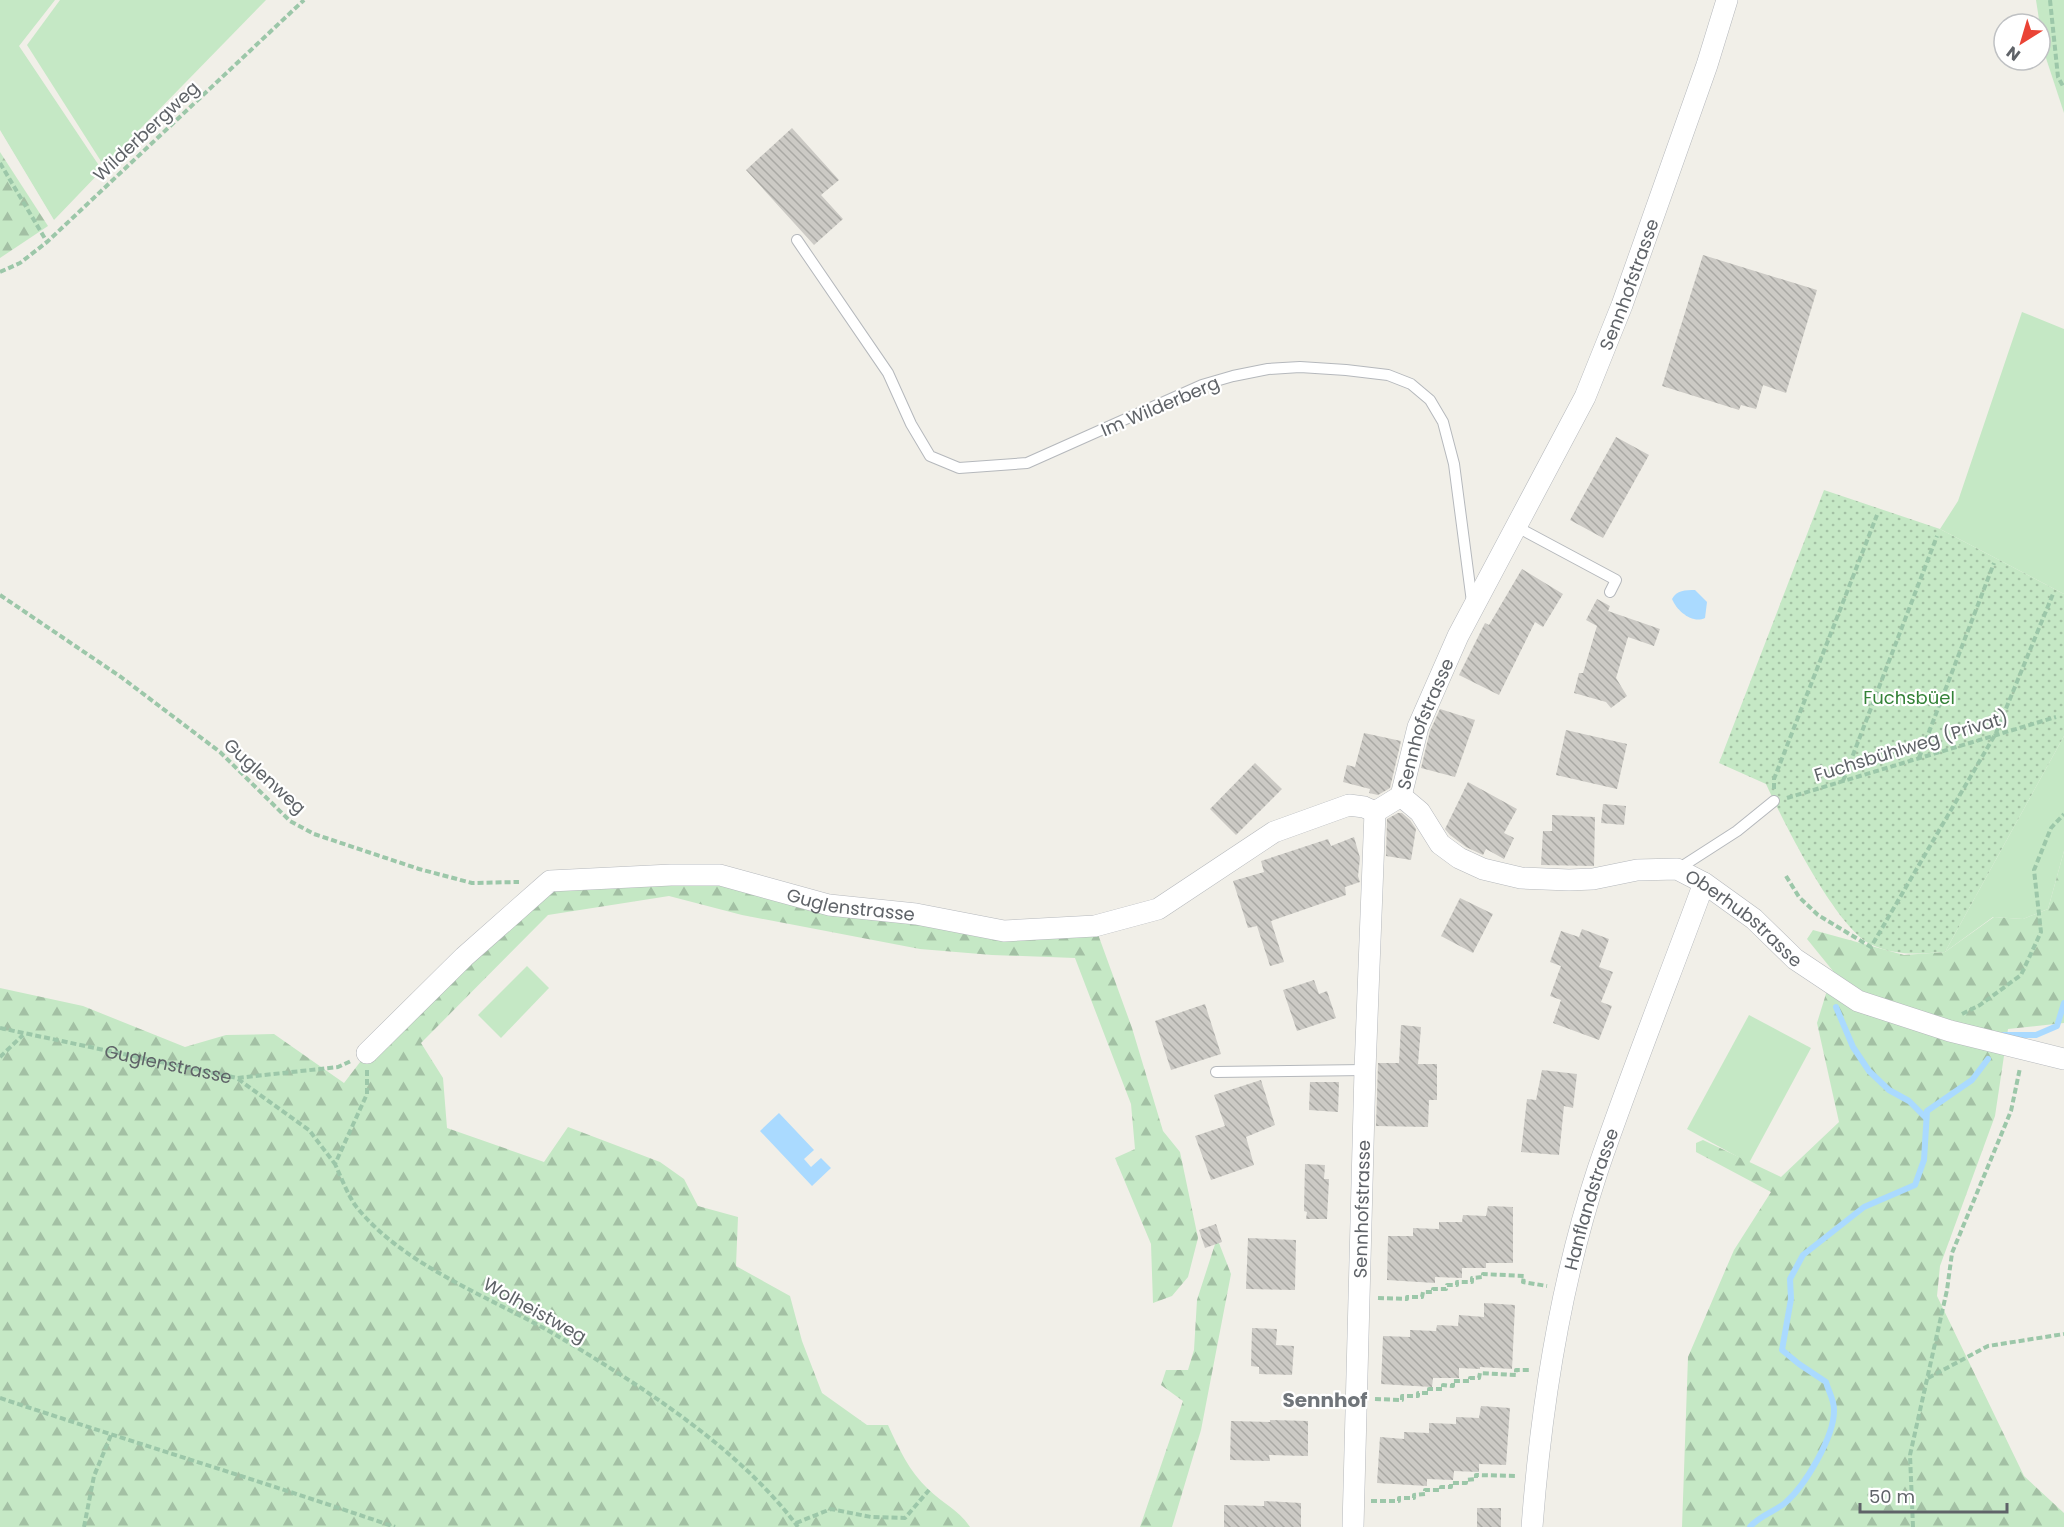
<svg xmlns="http://www.w3.org/2000/svg" width="2064" height="1527" viewBox="0 0 2064 1527" font-family="Poppins,sans-serif">
  <defs>
    <pattern id="forest-firs" width="22" height="20" patternUnits="userSpaceOnUse" patternTransform="scale(1.5)"><rect width="22" height="20" fill="#c5e8c5"/><path d="M5 1l3.5 6h-7zM16 11l3.5 6h-7z" fill="#a3c0a4"/></pattern>
    <pattern id="park-dots" width="8" height="8" patternUnits="userSpaceOnUse" patternTransform="scale(1.5)"><rect width="8" height="8" fill="#c5e8c5"/><path d="M2 2h.1M6 6h.1" fill="none" stroke="#a3c0a4" stroke-width="1.8" stroke-linecap="round"/></pattern>
    <pattern id="building-back-hatch" width="6" height="6" patternUnits="userSpaceOnUse" patternTransform="scale(1.5)"><rect width="6" height="6" fill="#cccac5"/><path d="M-1 5l2 2M0 0l6 6M5-1l2 2" fill="none" stroke="#a9a8a4"/></pattern>
  </defs>
  <rect width="100%" height="100%" fill="#f1efe8"/>
  <g fill="#c5e8c5">
    <path d="M 0,0 L 55,0 L 19,46 L 102,170 L 54,220 L 0,130 Z"/>
    <path d="M 60,0 L 266,0 L 104,166 L 27,45 Z"/>
    <path d="M 2036,0 L 2064,0 L 2064,113 L 2044,52 Z"/>
    <path d="M 2022,312 L 2064,329 L 2064,594 L 1940,529 L 1958,501 Z"/>
    <path d="M 2064,736 L 2064,851 L 2048,909 L 2023,919 L 1993,917 L 1945,952 Z"/>
    <path d="M 527,966 L 549,988 L 501,1038 L 478,1015 Z"/>
    <path d="M 1749,1015 L 1811,1048 L 1749,1163 L 1687,1129 Z"/>
  </g>
  <g fill="url(#forest-firs)">
    <path d="M 0,152 L 48,226 L 0,258 Z"/>
    <path d="M 2064,851 L 2064,1023 L 2008,1029 L 1995,1116 L 1940,1266 L 1937,1296 L 2024,1476 L 2064,1513 L 2064,1527 L 1682,1527 L 1688,1357 L 1734,1250 L 1771,1192 L 1696,1152 L 1696,1143 L 1703,1140 L 1781,1177 L 1839,1122 L 1817,1023 L 1833,971 L 1807,939 L 1813,930 L 1904,955 L 1945,952 L 1994,917 L 2023,919 L 2048,909 Z"/>
    <path d="M 671,875 L 1004,931 L 1095,926 L 1132,1028 L 1163,1131 L 1180,1152 L 1198,1238 L 1188,1277 L 1172,1296 L 1153,1303 L 1151,1244 L 1115,1158 L 1135,1149 L 1131,1104 L 1075,958 L 992,955 L 920,949 L 742,915 L 669,896 L 548,915 L 421,1043 L 443,1078 L 447,1128 L 544,1162 L 568,1127 L 660,1162 L 684,1179 L 698,1206 L 738,1217 L 736,1266 L 790,1296 L 802,1341 L 822,1393 L 867,1425 L 888,1425 C 899,1449 909,1471 928,1489 C 942,1503 959,1510 970,1527 L 0,1527 L 0,988 L 83,1006 L 185,1047 L 226,1035 L 274,1034 L 344,1083 L 367,1053 L 550,881 Z"/>
    <path d="M 1217,1238 L 1231,1274 L 1201,1430 L 1172,1527 L 1140,1527 L 1183,1401 L 1161,1385 L 1166,1370 L 1188,1370 L 1194,1350 L 1197,1300 Z"/>
  </g>
  <path fill="url(#park-dots)" d="M 1824,490 L 1940,529 L 2064,594 L 2064,736 L 1945,952 C 1917,954 1898,956 1872,945 C 1837,930 1783,821 1766,784 L 1719,763 Z"/>
  <g fill="#aadaff">
    <path d="M 1695,590 L 1707,602 L 1705,618 C 1692,624 1677,611 1672,599 C 1677,590 1685,590 1695,590 Z"/>
    <path d="M 779,1113 L 814,1150 L 804,1159 L 811,1167 L 821,1158 L 831,1168 L 812,1186 L 760,1131 Z"/>
  </g>
  <g fill="none" stroke-linecap="round" stroke-linejoin="round">
    <g stroke="#aadaff" stroke-width="6">
      <path d="M 1836,1007 L 1853,1047 L 1869,1071 L 1889,1090 L 1909,1101 L 1926,1118"/>
      <path d="M 2003,1035 L 2036,1035 L 2057,1026 L 2064,1003"/>
      <path d="M 1750,1527 C 1759,1516 1774,1512 1785,1503 C 1805,1486 1835,1436 1834,1409 C 1834,1400 1828,1390 1826,1382 L 1799,1364 L 1782,1350 L 1791,1299 L 1790,1279 L 1803,1255 L 1864,1207 L 1915,1185 L 1924,1160 L 1927,1111 L 1972,1080 L 1988,1059"/>
    </g>
  </g>
  <g fill="url(#building-back-hatch)">
    <path d="M 792,128 L 839,180 L 821,195 L 843,219 L 814,245 L 746,170 Z"/>
    <path d="M 1703,255 L 1817,290 L 1786,393 L 1763,385 L 1756,409 L 1741,405 L 1739,410 L 1662,386 Z"/>
    <path d="M 1616,437 L 1649,455 L 1603,538 L 1570,520 Z"/>
    <path d="M 1522,569 L 1563,594 L 1543,627 L 1535,622 L 1499,695 L 1459,675 L 1485,623 L 1489,625 Z"/>
    <path d="M 1597,599 L 1610,606 L 1608,611 L 1660,629 L 1654,646 L 1628,637 L 1616,678 L 1627,696 L 1611,708 L 1606,702 L 1574,693 L 1579,673 L 1583,673 L 1597,626 L 1586,620 Z"/>
    <path d="M 1440,709 L 1475,720 L 1455,777 L 1421,768 L 1430,731 Z"/>
    <path d="M 1566,730 L 1627,744 L 1617,789 L 1556,775 Z"/>
    <path d="M 1364,733 L 1401,741 L 1390,788 L 1378,795 L 1369,793 L 1370,789 L 1343,782 L 1347,765 L 1355,767 Z"/>
    <path d="M 1255,763 L 1282,789 L 1236,835 L 1210,809 Z"/>
    <path d="M 1468,782 L 1517,809 L 1504,833 L 1514,838 L 1504,859 L 1486,849 L 1483,855 L 1466,847 L 1450,835 L 1445,829 Z"/>
    <path d="M 1603,804 L 1626,806 L 1624,825 L 1601,823 Z"/>
    <path d="M 1398,813 L 1402,813 L 1410,820 L 1416,829 L 1411,860 L 1386,856 L 1387,819 Z"/>
    <path d="M 1552,815 L 1595,817 L 1594,866 L 1541,865 L 1543,831 L 1552,831 Z"/>
    <path d="M 1354,837 L 1360,858 L 1358,876 L 1360,882 L 1345,887 L 1346,895 L 1271,921 L 1284,962 L 1270,966 L 1257,926 L 1248,928 L 1233,881 L 1264,872 L 1261,861 L 1328,839 L 1331,846 Z"/>
    <path d="M 1460,898 L 1493,914 L 1473,953 L 1441,936 Z"/>
    <path d="M 1582,929 L 1609,939 L 1599,967 L 1613,972 L 1601,1002 L 1612,1006 L 1599,1040 L 1553,1023 L 1561,1000 L 1550,996 L 1561,966 L 1550,962 L 1561,931 L 1579,937 Z"/>
    <path d="M 1314,980 L 1319,994 L 1327,991 L 1336,1018 L 1297,1031 L 1283,990 Z"/>
    <path d="M 1205,1004 L 1221,1054 L 1171,1070 L 1155,1021 Z"/>
    <path d="M 1401,1025 L 1421,1027 L 1418,1064 L 1437,1064 L 1437,1100 L 1429,1100 L 1428,1127 L 1376,1126 L 1378,1063 L 1399,1063 Z"/>
    <path d="M 1542,1070 L 1577,1074 L 1573,1108 L 1564,1106 L 1559,1155 L 1521,1152 L 1527,1099 L 1536,1100 Z"/>
    <path d="M 1261,1080 L 1275,1125 L 1246,1137 L 1254,1165 L 1211,1180 L 1195,1136 L 1225,1126 L 1214,1095 Z"/>
    <path d="M 1310,1082 L 1339,1082 L 1338,1112 L 1309,1110 Z"/>
    <path d="M 1305,1164 L 1325,1165 L 1324,1179 L 1329,1179 L 1327,1219 L 1306,1219 L 1307,1212 L 1304,1211 Z"/>
    <path d="M 1488,1206 L 1513,1207 L 1513,1263 L 1486,1263 L 1486,1268 L 1462,1268 L 1462,1278 L 1435,1277 L 1435,1283 L 1387,1280 L 1388,1236 L 1413,1236 L 1413,1228 L 1439,1229 L 1439,1222 L 1462,1222 L 1463,1215 L 1486,1216 Z"/>
    <path d="M 1216,1224 L 1222,1242 L 1205,1248 L 1199,1230 Z"/>
    <path d="M 1248,1238 L 1296,1240 L 1295,1290 L 1246,1289 Z"/>
    <path d="M 1484,1303 L 1515,1305 L 1512,1369 L 1480,1367 L 1480,1369 L 1459,1368 L 1459,1378 L 1433,1378 L 1432,1387 L 1381,1384 L 1383,1336 L 1410,1337 L 1410,1330 L 1436,1331 L 1437,1325 L 1458,1326 L 1459,1315 L 1484,1317 Z"/>
    <path d="M 1252,1328 L 1277,1329 L 1276,1345 L 1294,1346 L 1292,1375 L 1259,1374 L 1259,1367 L 1251,1366 Z"/>
    <path d="M 1481,1406 L 1510,1408 L 1506,1465 L 1479,1464 L 1479,1472 L 1454,1471 L 1453,1480 L 1427,1479 L 1427,1486 L 1377,1483 L 1380,1437 L 1404,1439 L 1404,1432 L 1429,1433 L 1429,1423 L 1456,1424 L 1456,1417 L 1479,1418 Z"/>
    <path d="M 1270,1420 L 1308,1421 L 1308,1456 L 1269,1455 L 1270,1461 L 1230,1460 L 1231,1421 L 1270,1422 Z"/>
    <path d="M 1264,1501 L 1301,1503 L 1301,1527 L 1224,1527 L 1224,1505 L 1264,1506 Z"/>
    <rect x="1477" y="1508" width="24" height="19"/>
  </g>
  <g fill="none" stroke-linecap="round" stroke-linejoin="round">
    <defs>
      <g id="lane">
        <path d="M 797,240 L 888,373 L 911,424 L 930,456 L 959,468 L 1027,463 L 1202,385 L 1233,376 L 1268,369 L 1300,367 L 1346,370 L 1388,375 L 1411,384 L 1430,400 L 1443,422 L 1454,464 L 1472,602"/>
        <path d="M 1517,527 L 1616,580 L 1610,592"/>
        <path d="M 1678,869 L 1737,831 L 1774,801"/>
        <path d="M 1216,1072 L 1365,1070"/>
      </g>
      <g id="street">
        <path id="s2" d="M 1401,796 L 1420,812 L 1440,844 L 1459,858 L 1483,869 L 1521,878 L 1569,880 L 1593,879 L 1637,870 L 1677,869 L 1704,883 L 1754,919 L 1795,959 L 1858,1001 L 1950,1031 L 2064,1059"/>
        <path id="s3" d="M 367,1053 L 464,957 L 550,881 L 671,875 L 720,875 L 829,905 L 916,914 L 1004,931 L 1095,926 L 1158,909 L 1274,832 L 1349,805 L 1364,807 L 1375,812"/>
        <path id="s4" d="M 1353,1527 L 1365,1070 L 1375,812 L 1401,796 L 1418,727 L 1458,636 L 1585,397 L 1622,305 L 1707,65 L 1727,0"/>
        <path id="s5" d="M 1532,1527 C 1541,1407 1560,1284 1598,1169 C 1631,1073 1669,978 1704,883"/>
      </g>
    </defs>
    <use href="#lane" stroke="#b5b8bc" stroke-width="12"/>
    <use href="#street" stroke="#b5b8bc" stroke-width="22"/>
    <g stroke="#9cc7a9" stroke-width="4" stroke-dasharray="6 3" stroke-linecap="butt">
      <path d="M 2050,0 L 2058,77 L 2064,88"/>
      <path d="M 0,163 L 47,242"/>
      <path d="M 0,272 L 20,263 L 47,242 L 304,0"/>
      <path d="M 0,595 L 121,677 L 220,752 L 290,821 L 314,834 L 419,869 L 472,883 L 519,882"/>
      <path d="M 1919,758 L 1994,563"/>
      <path d="M 1843,781 L 1937,536"/>
      <path d="M 1774,789 L 1774,779 L 1877,515"/>
      <path d="M 1787,798 L 2056,717"/>
      <path d="M 1786,876 L 1799,897 L 1818,915 L 1871,947 L 1996,733 L 2053,594"/>
      <path d="M 1962,1014 L 1980,1005 L 2021,975 L 2041,932 L 2034,870 L 2051,828 L 2064,814"/>
      <path id="s1" d="M 0,1028 L 237,1078 L 338,1067 L 351,1061"/>
      <path d="M 0,1057 L 23,1035"/>
      <path d="M 367,1070 L 367,1094 L 335,1164 C 341,1177 347,1193 355,1205 C 403,1267 494,1298 561,1338 C 643,1387 740,1449 798,1527"/>
      <path d="M 238,1079 L 309,1130 L 335,1164"/>
      <path d="M 1378,1298 L 1407,1299 L 1407,1297 L 1422,1297 L 1423,1292 L 1433,1292 L 1433,1289 L 1446,1289 L 1447,1285 L 1457,1285 L 1457,1282 L 1472,1282 L 1472,1278 L 1483,1277 L 1483,1274 L 1524,1276 L 1523,1282 L 1547,1286"/>
      <path d="M 1928,1378 L 1988,1346 L 2064,1334"/>
      <path d="M 0,1398 C 132,1442 264,1482 395,1527"/>
      <path d="M 1375,1399 L 1402,1400 L 1402,1396 L 1418,1396 L 1418,1393 L 1429,1393 L 1429,1389 L 1443,1389 L 1443,1385 L 1453,1386 L 1453,1381 L 1470,1381 L 1470,1378 L 1479,1378 L 1480,1373 L 1516,1375 L 1516,1370 L 1531,1370"/>
      <path d="M 1371,1501 L 1399,1501 L 1399,1498 L 1414,1498 L 1414,1495 L 1425,1494 L 1425,1490 L 1441,1490 L 1441,1487 L 1451,1487 L 1451,1483 L 1466,1483 L 1466,1480 L 1476,1479 L 1476,1475 L 1517,1476"/>
      <path d="M 796,1523 L 831,1509 L 871,1517 L 905,1518 L 929,1490"/>
      <path d="M 84,1527 L 94,1476 L 111,1435"/>
      <path d="M 1913,1527 L 1910,1455 L 1947,1290 L 1952,1253 L 2011,1111 L 2020,1068"/>
    </g>
    <use href="#lane" stroke="#fff" stroke-width="10"/>
    <use href="#street" stroke="#fff" stroke-width="21"/>
  </g>
  <g text-anchor="middle" dominant-baseline="central" stroke-width="4.5" stroke-linejoin="round" paint-order="stroke">
    <g font-size="18" fill="#5f6368" stroke="#fff">
      <text transform="translate(146 131) rotate(-43)">Wilderbergweg</text>
      <text stroke="none"><textPath href="#s4" startOffset="1308">Sennhofstrasse</textPath></text>
      <text transform="translate(1160 406) rotate(-23)">Im Wilderberg</text>
      <text stroke="none"><textPath href="#s4" startOffset="822">Sennhofstrasse</textPath></text>
      <text transform="translate(1911 746) rotate(-17)">Fuchsbühlweg (Privat)</text>
      <text transform="translate(265 776) rotate(42)">Guglenweg</text>
      <text stroke="none"><textPath href="#s3" startOffset="556">Guglenstrasse</textPath></text>
      <text stroke="none"><textPath href="#s2" startOffset="392">Oberhubstrasse</textPath></text>
      <text stroke="none"><textPath href="#s1" startOffset="172">Guglenstrasse</textPath></text>
      <text stroke="none"><textPath href="#s5" startOffset="334">Hanflandstrasse</textPath></text>
      <text stroke="none"><textPath href="#s4" startOffset="318">Sennhofstrasse</textPath></text>
      <text transform="translate(535 1310) rotate(29)">Wolheistweg</text>
    </g>
    <g font-size="18" fill="#348238" stroke="#fff">
      <text x="1909" y="697">Fuchsbüel</text>
    </g>
    <g font-size="20" font-weight="bold" fill="#70757a" stroke="#fff">
      <text x="1325" y="1400">Sennhof</text>
    </g>
  </g>
  <g transform="translate(2022 42) rotate(217)"><circle r="28" fill="#ffffff" stroke="#bfc1c3" stroke-width="1.5"/>
  <path d="M0-4.5L10 22L0 15L-10 22Z" fill="#ea4335"/>
  <text y="-9" font-size="16" font-weight="bold" text-anchor="middle" fill="#5f6368">N</text>
  </g>
  <path d="M1860 1503v9h147v-9" fill="none" stroke="#5f6368" stroke-width="3"/>
  <text x="1869" y="1503" font-size="18" fill="#5f6368" stroke="#ffffff" stroke-width="4.5" paint-order="stroke">50 m</text>
</svg>
